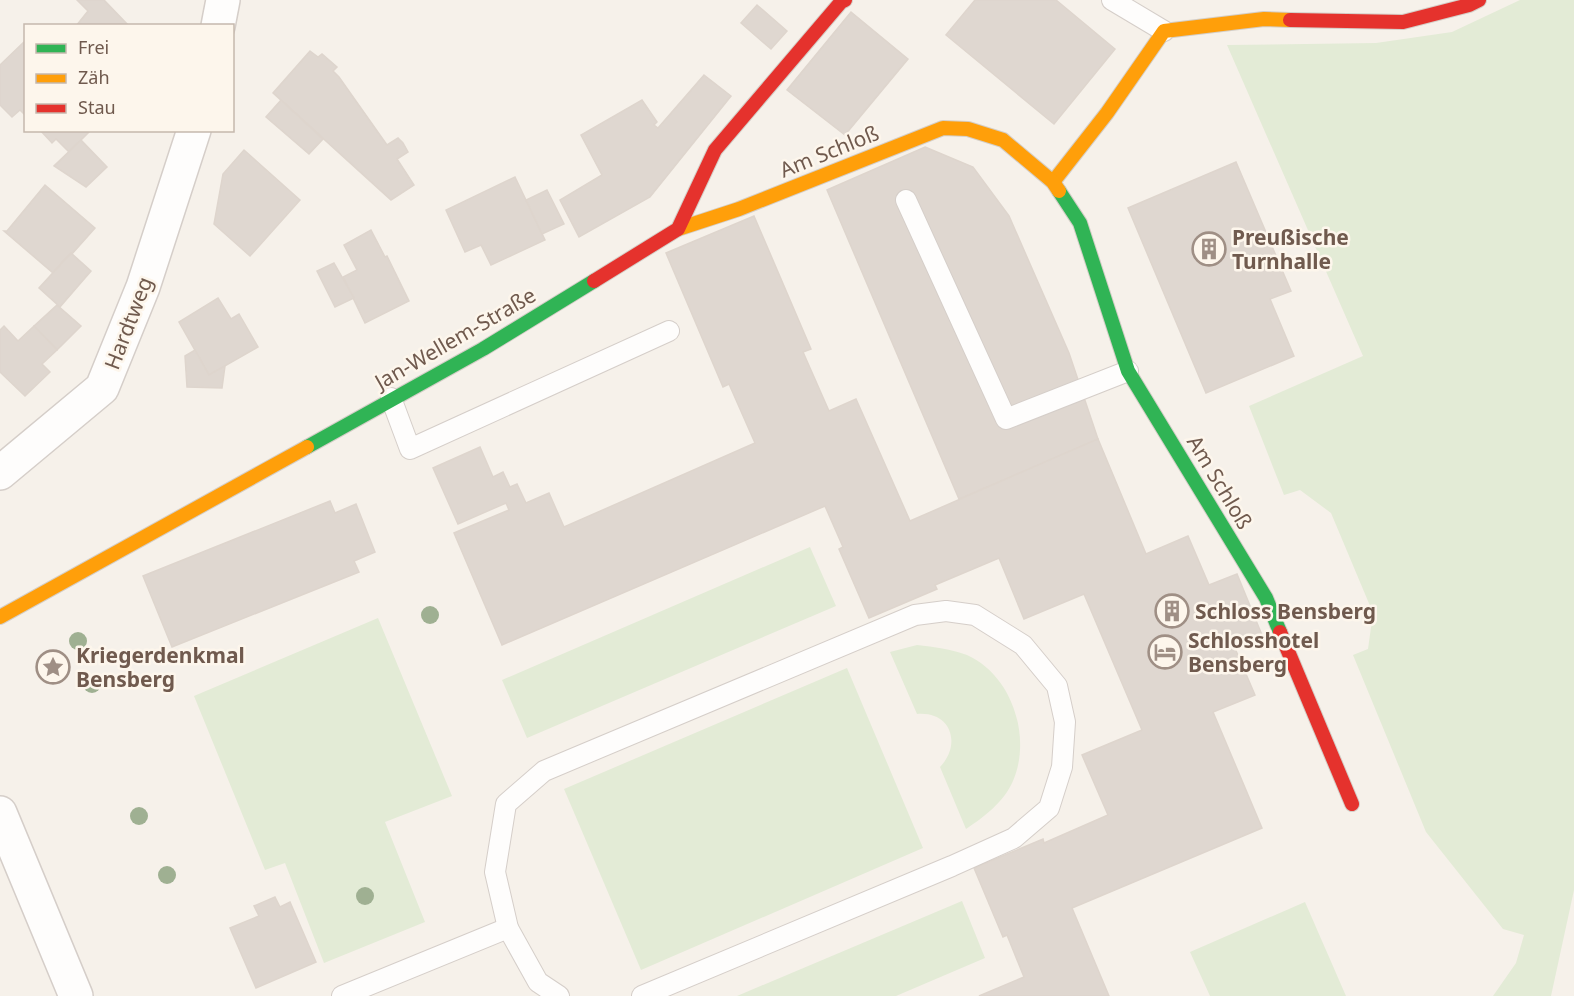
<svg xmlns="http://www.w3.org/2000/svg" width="1574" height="996" viewBox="0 0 1574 996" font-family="'Noto Sans',sans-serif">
  <rect width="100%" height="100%" fill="#f6f1ea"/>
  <g fill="#e3ebd6">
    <path d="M 1520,0 L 1574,0 L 1574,890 L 1551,996 L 1493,996 L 1516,963 L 1524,935 L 1503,929 L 1426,832 L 1353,655 L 1368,649 L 1373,613 L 1331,513 L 1300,490 L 1284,495 L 1249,406 L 1363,356 L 1227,45 L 1376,43 L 1452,32 Z"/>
    <path d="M 810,547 L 836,606 L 527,738 L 502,680 Z"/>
    <path d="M 378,618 L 452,796 L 385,822 L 425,922 L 324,963 L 285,863 L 265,870 L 194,696 Z"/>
    <path d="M 917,645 C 934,647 951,649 967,655 C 1012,675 1032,737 1013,781 C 1004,802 984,817 966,829 L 940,767 C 962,744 951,711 917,714 L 890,652 Z"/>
    <path d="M 847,668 L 923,848 L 641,970 L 564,789 Z"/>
    <path d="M 962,901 L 985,958 L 896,996 L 737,996 Z"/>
    <path d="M 1305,902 L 1346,996 L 1210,996 L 1190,952 Z"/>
  </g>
  <g fill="#dfd7d0" stroke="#ded5cd" stroke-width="1.5">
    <path d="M 77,0 L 104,0 L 129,26 L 76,26 L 88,11 Z"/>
    <path d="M 975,0 L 1056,0 L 1115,49 L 1054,124 L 946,35 Z"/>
    <path d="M 757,5 L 787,31 L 771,49 L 741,23 Z"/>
    <path d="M 851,12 L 908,59 L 845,135 L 787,90 Z"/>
    <path d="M 26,40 L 26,116 L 20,110 L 12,117 L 0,105 L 0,65 Z"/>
    <path d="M 310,51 L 318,57 L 322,54 L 337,67 L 333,71 L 339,77 L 387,145 L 398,138 L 403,143 L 408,152 L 397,159 L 414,185 L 391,200 L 273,93 Z"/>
    <path d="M 704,75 L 731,96 L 650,197 L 579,237 L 560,200 L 602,175 L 581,135 L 642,100 L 657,122 L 654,125 L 658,128 Z"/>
    <path d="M 281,100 L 323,139 L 309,154 L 266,117 Z"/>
    <path d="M 40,130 L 91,130 L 69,152 L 56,139 L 52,143 Z"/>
    <path d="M 81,140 L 107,167 L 86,187 L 54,166 Z"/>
    <path d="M 925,147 L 973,167 L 1009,216 L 1069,353 L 1098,439 L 959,499 L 827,190 Z"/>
    <path d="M 244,150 L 300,200 L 250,256 L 214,224 L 223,174 Z"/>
    <path d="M 1236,162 L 1291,291 L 1270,299 L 1294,356 L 1206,393 L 1128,208 Z"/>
    <path d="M 515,177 L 545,240 L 491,265 L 481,245 L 465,252 L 446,210 Z"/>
    <path d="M 45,185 L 95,228 L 72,254 L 71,253 L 53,273 L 4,231 L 7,231 Z"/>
    <path d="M 547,190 L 564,224 L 542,234 L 526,200 Z"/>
    <path d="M 754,216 L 811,349 L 803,352 L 829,411 L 856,399 L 910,521 L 1098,439 L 1146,554 L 1188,536 L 1209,585 L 1237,574 L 1262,635 L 1234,646 L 1255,695 L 1213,712 L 1262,828 L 1072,908 L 1109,996 L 979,996 L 1024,977 L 1007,935 L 1003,937 L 974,868 L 1043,839 L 1044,843 L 1108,815 L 1082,755 L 1142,730 L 1084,594 L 1024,619 L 999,558 L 935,585 L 937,589 L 869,618 L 839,549 L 843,547 L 825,506 L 502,645 L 454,533 L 509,510 L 506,503 L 458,524 L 433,468 L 480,447 L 493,477 L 503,472 L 510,487 L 517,484 L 526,503 L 549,493 L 564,527 L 755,443 L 729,384 L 723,387 L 666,253 Z"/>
    <path d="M 371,230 L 385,257 L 387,256 L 409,301 L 365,323 L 343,277 L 357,270 L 344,245 Z"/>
    <path d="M 71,253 L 91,271 L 60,307 L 39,288 Z"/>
    <path d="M 334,263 L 354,298 L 335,307 L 317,271 Z"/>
    <path d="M 218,298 L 231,319 L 239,314 L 258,347 L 209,375 L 179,322 Z"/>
    <path d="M 57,305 L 81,326 L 57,350 L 34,326 Z"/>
    <path d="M 4,326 L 18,341 L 34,326 L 57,350 L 42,364 L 50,372 L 25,396 L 0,372 L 0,330 Z"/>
    <path d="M 195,350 L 209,375 L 225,366 L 222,388 L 187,387 L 185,356 Z"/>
    <path d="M 330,501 L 335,513 L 356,504 L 375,552 L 354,561 L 359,572 L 172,647 L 143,576 Z"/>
    <path d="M 275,897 L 280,907 L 290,902 L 316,962 L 256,988 L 230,928 L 259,916 L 254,906 Z"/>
  </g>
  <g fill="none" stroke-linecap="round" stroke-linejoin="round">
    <defs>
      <g id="lane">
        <path d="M 1112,0 L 1164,31"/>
        <path d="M 906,200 L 1006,419 L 1128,371"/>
        <path d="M 391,398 L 410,449 L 669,331"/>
        <path d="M 342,996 L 508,928"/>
        <path d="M 559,996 L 538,982 L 508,928 L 495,872 L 506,804 L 544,771 L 915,615 L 946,611 L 975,615 L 1023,645 L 1057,686 L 1065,722 L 1062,767 L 1049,808 L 1014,838 L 952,866 L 642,996"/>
      </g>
      <g id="street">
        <path d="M 218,26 L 223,0"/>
        <path d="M 0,473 L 102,388 L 143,287 L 194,130"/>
        <path d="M 0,813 L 76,996"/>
      </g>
      <g id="fast">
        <path d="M 1059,191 L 1080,223 L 1128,371 L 1266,598 L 1280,632"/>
        <path d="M 307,447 L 483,349 L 594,281"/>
      </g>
      <g id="slow">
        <path d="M 1053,182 L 1107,113 L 1164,31 L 1264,19 L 1290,20"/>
        <path d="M 678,229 L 739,209 L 943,128 L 968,129 L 1003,140 L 1053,182 L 1059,191"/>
        <path d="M 0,617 L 307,447"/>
      </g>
      <g id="jam">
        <path d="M 1290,20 L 1403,22 L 1469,5 L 1479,0"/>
        <path d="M 594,281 L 678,229 L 715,150 L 841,2 L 845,0"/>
        <path d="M 1280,632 L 1352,804"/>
      </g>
    </defs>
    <use href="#lane" stroke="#d5cec9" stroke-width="22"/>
    <use href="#street" stroke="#d5cec9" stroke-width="36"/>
    <use href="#fast" stroke="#d4cec7" stroke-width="16"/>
    <use href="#slow" stroke="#d4cec7" stroke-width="16"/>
    <use href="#jam" stroke="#d4cec7" stroke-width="16"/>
    <use href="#lane" stroke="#fefdfc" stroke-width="20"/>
    <use href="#street" stroke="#fefdfc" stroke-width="33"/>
    <use href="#fast" stroke="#30b455" stroke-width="14"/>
    <use href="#slow" stroke="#ff9f0a" stroke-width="14"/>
    <use href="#jam" stroke="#e5322d" stroke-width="14"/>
  </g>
  <g fill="#9fb092">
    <circle cx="430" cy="615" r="9"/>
    <circle cx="78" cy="641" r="9"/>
    <circle cx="92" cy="684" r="9"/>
    <circle cx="139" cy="816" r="9"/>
    <circle cx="167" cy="875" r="9"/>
    <circle cx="365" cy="896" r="9"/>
  </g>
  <defs>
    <symbol id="building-ring" viewBox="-11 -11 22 22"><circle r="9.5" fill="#fdf6ec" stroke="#9f8f85" stroke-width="1.5"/><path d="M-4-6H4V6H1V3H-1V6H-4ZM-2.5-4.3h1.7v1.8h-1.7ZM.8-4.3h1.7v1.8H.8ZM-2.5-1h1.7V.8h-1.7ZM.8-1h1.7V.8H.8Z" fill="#9f8f85"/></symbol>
    <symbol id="hotel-ring" viewBox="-11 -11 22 22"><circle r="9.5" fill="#fdf6ec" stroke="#9f8f85" stroke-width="1.5"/><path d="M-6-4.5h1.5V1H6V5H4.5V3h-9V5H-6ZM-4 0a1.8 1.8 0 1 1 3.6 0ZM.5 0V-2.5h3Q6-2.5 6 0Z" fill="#9f8f85"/></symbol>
    <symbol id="sight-ring" viewBox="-11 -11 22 22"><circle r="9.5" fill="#fdf6ec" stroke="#9f8f85" stroke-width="1.5"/><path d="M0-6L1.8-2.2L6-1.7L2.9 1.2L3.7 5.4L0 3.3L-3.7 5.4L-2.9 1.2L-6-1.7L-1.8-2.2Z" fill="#9f8f85"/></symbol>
  </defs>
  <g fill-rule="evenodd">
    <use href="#building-ring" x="1190" y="230" width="38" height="38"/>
    <use href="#building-ring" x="1153" y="592" width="38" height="38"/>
    <use href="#hotel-ring" x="1146" y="633" width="38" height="38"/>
    <use href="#sight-ring" x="34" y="648" width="38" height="38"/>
  </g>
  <g text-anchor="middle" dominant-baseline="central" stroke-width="5" stroke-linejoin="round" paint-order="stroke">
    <g font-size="21" fill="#705a4e" stroke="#fdf6ec">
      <text transform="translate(829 151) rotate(-22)">Am Schloß</text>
      <text transform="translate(128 323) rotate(-69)">Hardtweg</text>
      <text transform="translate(455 338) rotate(-30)">Jan-Wellem-Straße</text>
      <text transform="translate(1220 482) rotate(59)">Am Schloß</text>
    </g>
    <g font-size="21" font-weight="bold" fill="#705a4e" stroke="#fdf6ec" text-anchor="start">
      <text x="1232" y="237">Preußische<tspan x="1232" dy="24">Turnhalle</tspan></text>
      <text x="1195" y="611">Schloss Bensberg</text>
      <text x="1188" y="640">Schlosshotel<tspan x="1188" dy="24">Bensberg</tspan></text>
      <text x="76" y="655">Kriegerdenkmal<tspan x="76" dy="24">Bensberg</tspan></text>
    </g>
  </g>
  <rect x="24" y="24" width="210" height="108" fill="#fdf6ec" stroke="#c5b8ad" stroke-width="1.5"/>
  <rect x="36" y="44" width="30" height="9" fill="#30b455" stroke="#c5b8ad" stroke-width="1.5"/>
  <text x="78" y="54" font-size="18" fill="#705a4e">Frei</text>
  <rect x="36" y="74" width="30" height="9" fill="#ff9f0a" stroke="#c5b8ad" stroke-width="1.5"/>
  <text x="78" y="84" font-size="18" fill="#705a4e">Zäh</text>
  <rect x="36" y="104" width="30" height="9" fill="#e5322d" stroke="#c5b8ad" stroke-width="1.5"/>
  <text x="78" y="114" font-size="18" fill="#705a4e">Stau</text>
</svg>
